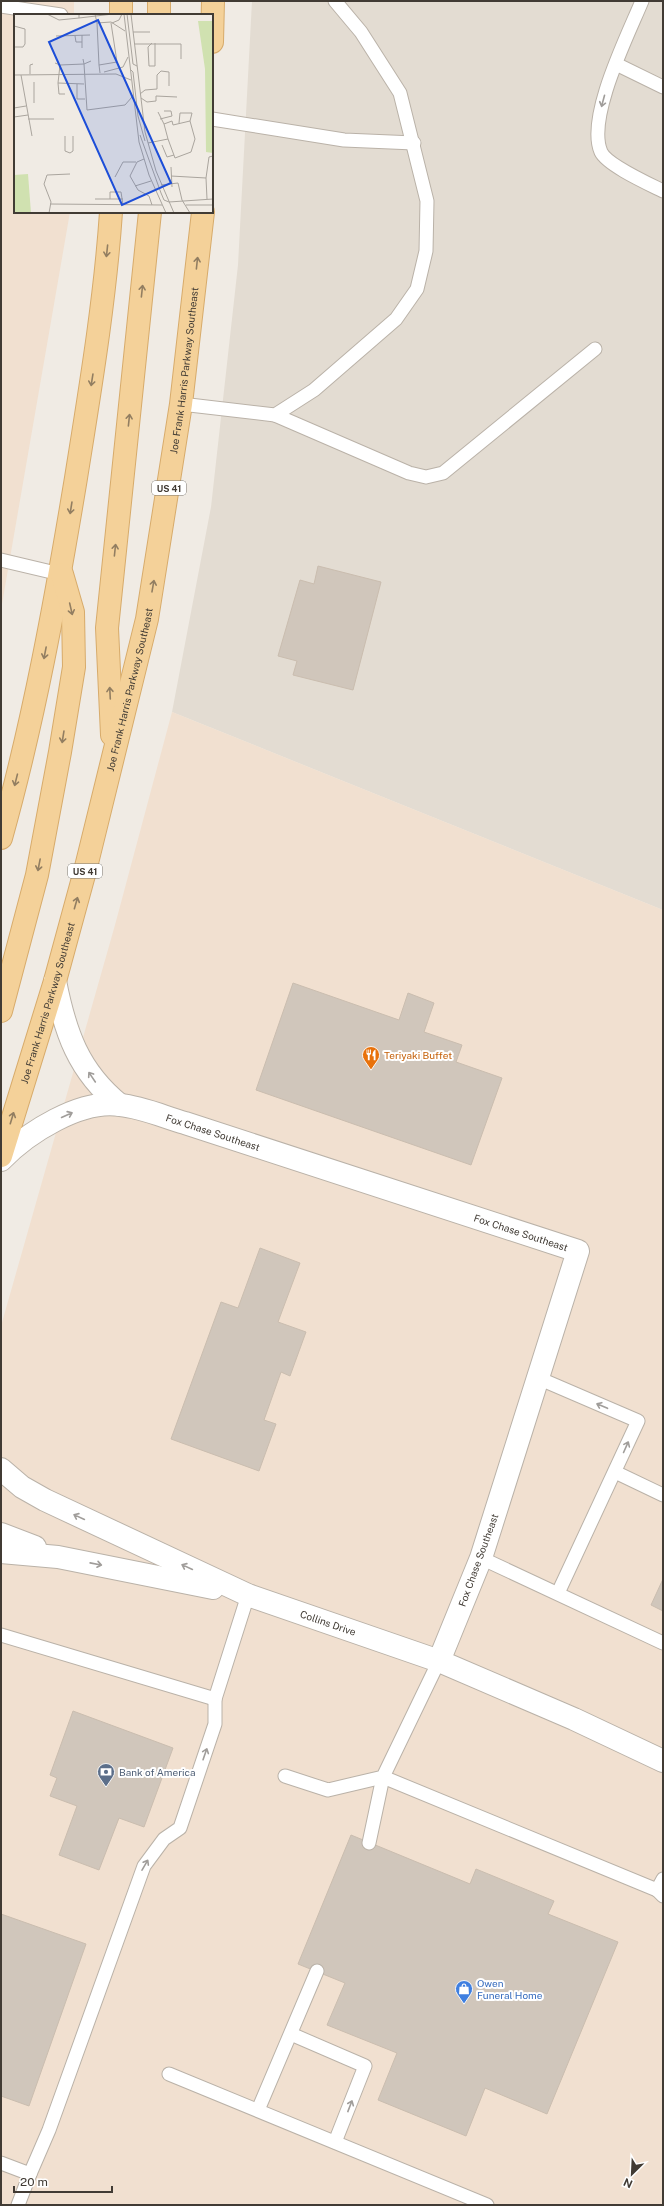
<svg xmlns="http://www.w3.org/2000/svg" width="664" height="2206" viewBox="0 0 664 2206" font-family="'Public Sans',sans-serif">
  <rect width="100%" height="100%" fill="#f0ebe4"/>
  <path fill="#e3dcd2" d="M 252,1 L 663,1 L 663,910 L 172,712 L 211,507 L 238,265 Z"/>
  <g fill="#f1e0d0">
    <path d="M 1,1 L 74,1 L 74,15 L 15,15 L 15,212 L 70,212 L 1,610 Z"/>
    <path d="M 172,712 L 663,910 L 663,2205 L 1,2205 L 1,1326 L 115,925 Z"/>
  </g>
  <g fill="#d0c6bb" stroke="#cabdaf">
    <path d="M 318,566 L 381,582 L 353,690 L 293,675 L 297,661 L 278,656 L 300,580 L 314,584 Z"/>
    <path d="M 293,983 L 399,1020 L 408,993 L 434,1003 L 424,1032 L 462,1045 L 456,1062 L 502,1078 L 471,1165 L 256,1090 Z"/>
    <path d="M 260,1248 L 300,1263 L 278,1322 L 306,1332 L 290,1376 L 281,1372 L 264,1420 L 276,1424 L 259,1471 L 171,1439 L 221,1302 L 238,1308 Z"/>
    <path d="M 663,1579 L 663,1611 L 651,1605 Z"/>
    <path d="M 73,1711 L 173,1748 L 144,1827 L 119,1818 L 99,1870 L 59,1855 L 77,1806 L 50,1796 L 57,1778 L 50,1775 Z"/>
    <path d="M 351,1835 L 470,1884 L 476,1869 L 554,1901 L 548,1914 L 618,1942 L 547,2114 L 485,2088 L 466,2136 L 378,2100 L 397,2053 L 327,2025 L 345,1983 L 298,1964 Z"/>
    <path d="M 1,1914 L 86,1944 L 29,2106 L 1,2096 Z"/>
  </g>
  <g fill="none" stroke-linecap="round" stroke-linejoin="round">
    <defs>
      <g id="lane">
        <path d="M 642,1 C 628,35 586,118 601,152 C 607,165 649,184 663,191"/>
        <path d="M 1,6 L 61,15"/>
        <path d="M 616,64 L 663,87"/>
        <path d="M 212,119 L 344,140 L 414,143"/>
        <path d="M 181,404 L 275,415 L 314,390 L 396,319 L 417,289 L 426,251 L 427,201 L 400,93 L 361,32 L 335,1"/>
        <path d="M 275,415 L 409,473 L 426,477 L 443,473 L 595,349"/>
        <path d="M 1,560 L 60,574"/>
        <path d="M 538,1378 L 638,1421 L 558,1593"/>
        <path d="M 615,1472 L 663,1495"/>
        <path d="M 481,1558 L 663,1643"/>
        <path d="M 1,1635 L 215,1699 L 248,1595"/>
        <path d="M 285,1776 L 328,1790 L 383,1777 L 439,1661"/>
        <path d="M 369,1843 L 383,1777 L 657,1890"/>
        <path d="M 663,1879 L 657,1890 L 663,1896"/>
        <path d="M 291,2034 L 365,2066 L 335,2142"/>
        <path d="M 169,2074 L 487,2205"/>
        <path d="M 258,2110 L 317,1971"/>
        <path d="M 1,2163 L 30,2174 L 18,2205"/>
        <path d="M 30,2174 L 49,2130 L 144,1866 L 164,1839 L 180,1828 L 215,1724 L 215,1699"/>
      </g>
      <g id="street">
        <path d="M 55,981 C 65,1032 78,1071 120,1105"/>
        <path id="s1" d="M 1,1160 C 27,1133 80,1099 120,1105 C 142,1107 164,1117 185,1123 L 578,1251 L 481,1558 L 439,1661"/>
        <path id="s2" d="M 1,1469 L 22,1487 L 45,1500 L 248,1595 L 439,1661 L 574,1719 L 663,1761"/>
        <path d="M 1,1534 L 35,1547"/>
        <path d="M 1,1552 L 58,1557 L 213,1588"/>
      </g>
      <g id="primary">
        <path d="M 121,1 L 121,15"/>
        <path d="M 159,15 L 159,1"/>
        <path d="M 212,42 L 213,1"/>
        <path d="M 112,735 L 107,628 L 150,212"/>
        <path d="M 1,838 C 34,720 56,599 76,478 C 90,390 105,301 111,212"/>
        <path d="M 1,1011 L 37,875 L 60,752 L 74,667 L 73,612 L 62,574"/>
        <path id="s3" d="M 1,1156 L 55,981 L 85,871 L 147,619 L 181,404 L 203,212"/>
      </g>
    </defs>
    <use href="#lane" stroke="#bab2a8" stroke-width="15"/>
    <use href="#street" stroke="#bab2a8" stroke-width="24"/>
    <use href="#primary" stroke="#d7ab6b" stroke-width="24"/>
    <use href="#lane" stroke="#fff" stroke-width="13"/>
    <use href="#street" stroke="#fff" stroke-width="22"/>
    <use href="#primary" stroke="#f4d199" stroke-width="22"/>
  </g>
  <defs><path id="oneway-shaft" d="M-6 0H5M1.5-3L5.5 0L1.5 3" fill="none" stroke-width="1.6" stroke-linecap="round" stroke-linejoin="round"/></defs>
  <g stroke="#a09d9a">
    <use href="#oneway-shaft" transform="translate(603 101) rotate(105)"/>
    <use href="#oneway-shaft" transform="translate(92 1077) rotate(-124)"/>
    <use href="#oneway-shaft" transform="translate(67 1115) rotate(-24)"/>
    <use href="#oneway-shaft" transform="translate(602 1406) rotate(-157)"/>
    <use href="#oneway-shaft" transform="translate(626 1447) rotate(-66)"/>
    <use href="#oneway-shaft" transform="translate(79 1517) rotate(-155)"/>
    <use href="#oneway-shaft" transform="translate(96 1564) rotate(11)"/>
    <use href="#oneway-shaft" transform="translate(187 1567) rotate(-155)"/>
    <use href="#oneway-shaft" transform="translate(205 1754) rotate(-71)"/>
    <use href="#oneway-shaft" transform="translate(145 1865) rotate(-60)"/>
    <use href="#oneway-shaft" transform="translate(350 2106) rotate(-69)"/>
  </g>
  <g stroke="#927e61">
    <use href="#oneway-shaft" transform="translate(107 251) rotate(96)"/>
    <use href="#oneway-shaft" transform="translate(197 263) rotate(-84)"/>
    <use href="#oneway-shaft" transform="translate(142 291) rotate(-84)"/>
    <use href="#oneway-shaft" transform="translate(92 380) rotate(99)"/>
    <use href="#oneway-shaft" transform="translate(129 420) rotate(-84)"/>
    <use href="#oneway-shaft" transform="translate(71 508) rotate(99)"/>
    <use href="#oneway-shaft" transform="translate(115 550) rotate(-84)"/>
    <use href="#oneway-shaft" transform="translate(153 586) rotate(-80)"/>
    <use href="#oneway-shaft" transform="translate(71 609) rotate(77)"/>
    <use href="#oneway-shaft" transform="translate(45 653) rotate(101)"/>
    <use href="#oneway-shaft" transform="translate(110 693) rotate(-93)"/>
    <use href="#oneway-shaft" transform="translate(63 737) rotate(99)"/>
    <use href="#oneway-shaft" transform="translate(16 780) rotate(104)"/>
    <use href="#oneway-shaft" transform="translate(39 865) rotate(101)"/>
    <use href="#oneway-shaft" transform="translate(76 903) rotate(-74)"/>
    <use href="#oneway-shaft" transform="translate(12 1118) rotate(-73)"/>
  </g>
  <defs>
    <symbol id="restaurant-pin" viewBox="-11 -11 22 30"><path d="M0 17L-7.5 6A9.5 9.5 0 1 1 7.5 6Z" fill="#e8710a" stroke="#fff"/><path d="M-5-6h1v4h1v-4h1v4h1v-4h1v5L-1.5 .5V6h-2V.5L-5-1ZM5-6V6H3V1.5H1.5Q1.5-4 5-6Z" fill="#fff"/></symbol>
    <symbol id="bank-pin" viewBox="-11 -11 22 30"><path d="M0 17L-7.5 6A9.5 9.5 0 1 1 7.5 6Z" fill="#5c6f8a" stroke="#fff"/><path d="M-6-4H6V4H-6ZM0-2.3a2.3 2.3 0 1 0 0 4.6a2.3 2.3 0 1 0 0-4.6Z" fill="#fff"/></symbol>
    <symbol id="shop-pin" viewBox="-11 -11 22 30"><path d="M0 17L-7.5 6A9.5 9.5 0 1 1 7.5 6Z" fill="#3f7fe0" stroke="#fff"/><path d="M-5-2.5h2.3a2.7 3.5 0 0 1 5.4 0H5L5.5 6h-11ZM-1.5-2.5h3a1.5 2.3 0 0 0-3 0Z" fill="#fff"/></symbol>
  </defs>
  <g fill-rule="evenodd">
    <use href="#restaurant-pin" x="361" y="1045" width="20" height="27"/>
    <use href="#bank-pin" x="96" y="1762" width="20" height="27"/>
    <use href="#shop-pin" x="454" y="1979" width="20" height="27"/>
  </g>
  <g text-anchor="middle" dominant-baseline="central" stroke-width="4" stroke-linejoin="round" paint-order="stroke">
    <g fill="#fff" stroke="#7a7671" stroke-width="1">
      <rect x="152" y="481" width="34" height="14" rx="3"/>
      <rect x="68" y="864" width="34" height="14" rx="3"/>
    </g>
    <g font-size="9" font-weight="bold" fill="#413b34">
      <text x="169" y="488">US 41</text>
      <text x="85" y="871">US 41</text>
    </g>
    <g font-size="10" fill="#413b34" stroke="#fff">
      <text stroke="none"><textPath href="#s3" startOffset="808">Joe Frank Harris Parkway Southeast</textPath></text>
      <text stroke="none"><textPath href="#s3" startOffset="484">Joe Frank Harris Parkway Southeast</textPath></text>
      <text stroke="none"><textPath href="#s3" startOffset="160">Joe Frank Harris Parkway Southeast</textPath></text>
      <text stroke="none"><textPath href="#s1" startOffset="232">Fox Chase Southeast</textPath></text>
      <text stroke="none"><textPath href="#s1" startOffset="556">Fox Chase Southeast</textPath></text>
      <text transform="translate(478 1560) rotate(-70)">Fox Chase Southeast</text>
      <text stroke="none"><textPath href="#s2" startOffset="363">Collins Drive</textPath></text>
    </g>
    <g font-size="10" fill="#c56008" stroke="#fff" text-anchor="start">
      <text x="384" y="1055">Teriyaki Buffet</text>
    </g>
    <g font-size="10" fill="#4e5e75" stroke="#fff" text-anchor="start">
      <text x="119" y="1772">Bank of America</text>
    </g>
    <g font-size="10" fill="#366cbe" stroke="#fff" text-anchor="start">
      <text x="477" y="1983">Owen<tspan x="477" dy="12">Funeral Home</tspan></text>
    </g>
  </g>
  <g transform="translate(14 14)">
    <rect width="199" height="199" fill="#f0ebe4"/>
    <path d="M 14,160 L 17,199 L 0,199 L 0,161 Z" fill="#d0e1b0"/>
    <path d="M 184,7 L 199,7 L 199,139 L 192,138 L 191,55 Z" fill="#d0e1b0"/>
    <path fill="none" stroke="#aaa59e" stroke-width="1" d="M 33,0 L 45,6 L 65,4M 65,0 L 65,4 L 99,0M 81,0 L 83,9 L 97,8 L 111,17M 110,0 L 125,128 L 135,161 L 152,199M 113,0 L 119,50 L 123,52M 117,0 L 131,118 L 142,157 L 160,199M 83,9 L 85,51M 98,9 L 105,6 L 108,0M 0,12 L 11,15 L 11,30 L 9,33 L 0,33M 119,18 L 136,18M 68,21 L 68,34M 42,22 L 76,21M 61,22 L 62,28 L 68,28M 138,29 L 134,33 L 135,52 L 141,52 L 141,29M 121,30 L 167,30 L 167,45M 77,47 L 70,50 L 73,96 L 111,91 L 118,83M 41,49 L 46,51 L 44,69 L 70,70M 46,51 L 70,50 L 69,45M 116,55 L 119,58 L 124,102 L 131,127M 90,58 L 109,53 L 114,43M 86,59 L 85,51 L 103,48 L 97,9M 16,60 L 16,51 L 19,50M 0,61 L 102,60 L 117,66M 7,61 L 18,122M 44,69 L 45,80 L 51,80M 63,70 L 63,85 L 71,85M 126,80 L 131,76 L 143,75 L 143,61 L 147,57 L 155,58 L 155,72M 127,84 L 133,88 L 142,87 L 142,82 L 163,83M 20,89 L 20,68M 0,94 L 12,92M 144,98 L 150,110M 0,103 L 14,101M 14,105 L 40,105M 146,105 L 158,102 L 157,97 L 150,97M 165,109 L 166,99 L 178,99 L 176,107M 126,121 L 147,179 L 150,186 L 155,188M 51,122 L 51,137 L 56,139 L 59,137 L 59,122M 134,129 L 154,125 L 161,144 L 177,138 L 181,125 L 176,107 L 159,111 L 158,107 L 150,110 L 154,125M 148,131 L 153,143 L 160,141M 130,145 L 123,148 L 116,162 L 124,176 L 135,182 L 138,191M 157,153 L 158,173M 157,162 L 192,164 L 193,185M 101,163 L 109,148 L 122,148M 192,164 L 195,143 L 199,142M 147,171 L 164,169 L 168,186 L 176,199M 121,172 L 137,167M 81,185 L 109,185M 96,185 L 96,178 L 107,178 L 109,191M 155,188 L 199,185M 36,190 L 148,191M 172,191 L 199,191M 35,199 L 37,188 L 30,170 L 33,161 L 56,160"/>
    <path fill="#1d4ed8" fill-opacity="0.15" stroke="#1d4ed8" stroke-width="2" d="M 84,6 L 157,169 L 108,191 L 35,28 Z"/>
    <rect width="199" height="199" fill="none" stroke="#413b34" stroke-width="2"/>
  </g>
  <rect width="664" height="2206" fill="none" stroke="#413b34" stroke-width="4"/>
  <g transform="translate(632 2174) rotate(204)" stroke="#ffffff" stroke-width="3" paint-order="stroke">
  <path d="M0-3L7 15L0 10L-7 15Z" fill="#413b34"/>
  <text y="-6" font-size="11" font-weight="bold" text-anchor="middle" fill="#413b34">N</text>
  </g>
  <path d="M14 2186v6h98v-6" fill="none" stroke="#413b34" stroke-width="2"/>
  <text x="20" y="2186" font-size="12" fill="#413b34" stroke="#ffffff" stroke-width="3" paint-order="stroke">20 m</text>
</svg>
